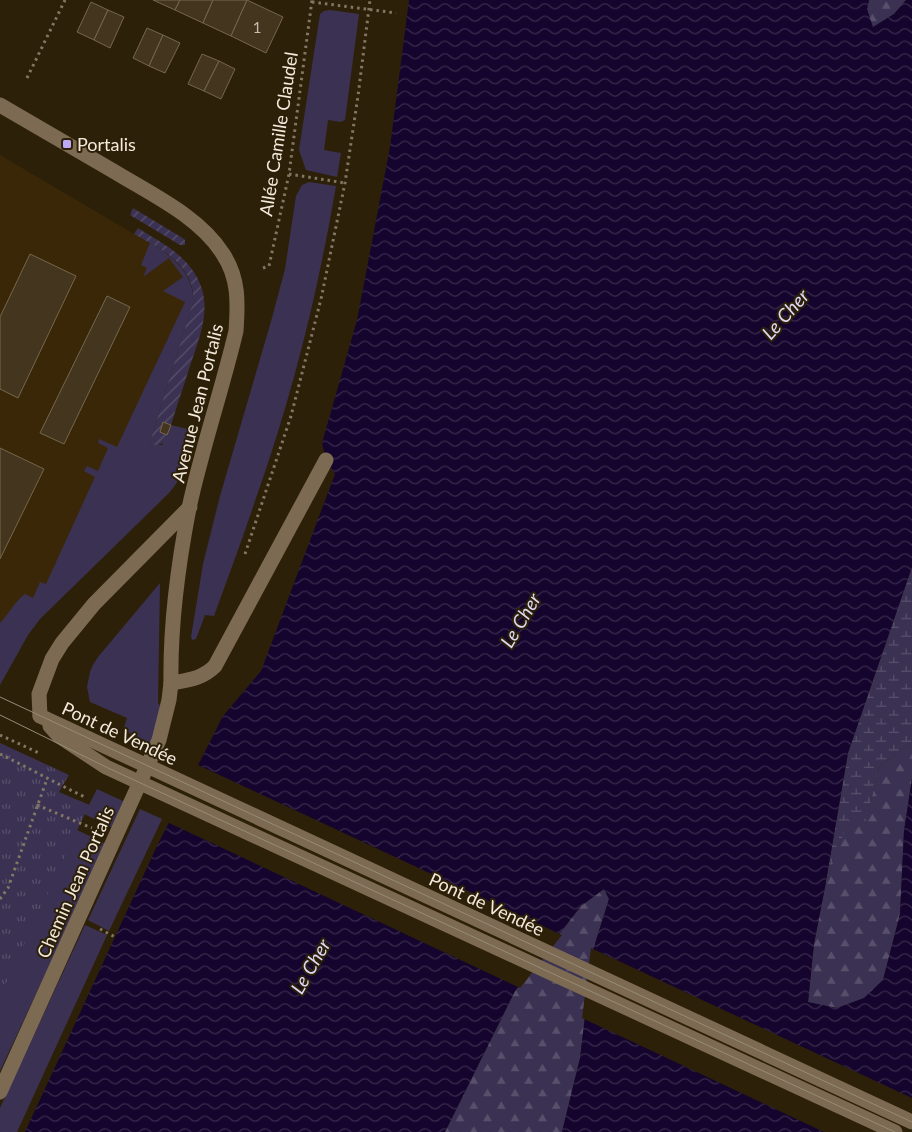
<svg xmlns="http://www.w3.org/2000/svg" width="912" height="1132" viewBox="0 0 912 1132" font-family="Lato,sans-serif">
  <defs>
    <pattern id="forest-firs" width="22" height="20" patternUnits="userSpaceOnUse" patternTransform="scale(1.25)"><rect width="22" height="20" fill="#3b3253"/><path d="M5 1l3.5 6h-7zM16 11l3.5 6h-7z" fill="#58506b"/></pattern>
    <pattern id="wetland-marsh" width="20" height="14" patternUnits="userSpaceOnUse" patternTransform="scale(1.25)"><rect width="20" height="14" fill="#3b3253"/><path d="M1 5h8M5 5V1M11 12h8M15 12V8" fill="none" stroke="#58506b"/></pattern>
    <pattern id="park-tufts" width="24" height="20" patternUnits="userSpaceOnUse" patternTransform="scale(1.25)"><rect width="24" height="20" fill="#3b3253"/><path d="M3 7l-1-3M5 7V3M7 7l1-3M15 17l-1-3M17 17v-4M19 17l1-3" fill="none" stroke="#58506b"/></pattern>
    <pattern id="garden-furrows" width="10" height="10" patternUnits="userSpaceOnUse" patternTransform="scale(1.25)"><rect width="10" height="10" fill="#3b3253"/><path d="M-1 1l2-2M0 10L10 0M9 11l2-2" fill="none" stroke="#58506b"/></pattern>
    <pattern id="water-waves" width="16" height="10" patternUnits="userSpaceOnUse" patternTransform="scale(1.25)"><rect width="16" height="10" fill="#15052e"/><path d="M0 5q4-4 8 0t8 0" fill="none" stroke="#382a4c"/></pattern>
  </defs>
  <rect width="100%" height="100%" fill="#2d2008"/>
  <path fill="#392707" d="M 0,155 L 163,251 L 182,267 L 193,302 L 149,445 L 0,647 Z"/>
  <g fill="#3b3253">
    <path d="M 330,10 L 359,14 L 345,120 L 341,122 L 328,120 L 324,150 L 341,153 L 337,177 L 306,170 L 299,150 L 320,14 L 324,11 Z"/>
    <path d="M 309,182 L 336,186 C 318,292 292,397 256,498 C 243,538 228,577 214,616 L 205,615 L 196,639 L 192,640 L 191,637 L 203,564 L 220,496 L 272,318 L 285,269 L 296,196 L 302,185 Z"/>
    <path d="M 150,243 C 172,256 195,274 193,302 L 149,445 L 162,445 L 171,425 L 196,431 C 189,453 185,475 169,493 L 40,619 L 28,635 L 0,685 L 0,623 C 9,614 14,602 25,594 L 33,598 L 40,582 L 46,584 L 95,477 L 84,471 L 87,466 L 98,471 L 108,448 L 98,443 L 99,439 L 117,447 L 185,302 L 163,291 L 183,277 L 169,258 L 143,277 L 147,268 L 141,265 Z"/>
    <path d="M 160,583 L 158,703 L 160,706 L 152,744 L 123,730 L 127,718 L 90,702 L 87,687 L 90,672 L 93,665 L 98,657 Z"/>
    <path d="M 97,789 L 125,802 L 113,828 L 74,809 L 78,800 L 89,805 Z"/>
    <path d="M 140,809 L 162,819 L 109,931 L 88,920 Z"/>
    <path d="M 73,828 L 106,844 L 0,1071 L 0,908 Z"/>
    <path d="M 85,925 L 107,935 L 17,1132 L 0,1132 L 0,1108 Z"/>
  </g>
  <g fill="url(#forest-firs)">
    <path d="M 869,0 L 906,0 L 894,14 L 872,28 L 867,9 Z"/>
    <path d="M 912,742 L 912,778 L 904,831 L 900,914 L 883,980 L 865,998 L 837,1008 L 808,1003 L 814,944 L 825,887 L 850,814 L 864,829 L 879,767 Z"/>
    <path d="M 604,889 L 609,899 L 593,950 L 580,1058 L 562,1132 L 445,1132 L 515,991 L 581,906 Z"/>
  </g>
  <path fill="url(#wetland-marsh)" d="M 912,567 L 912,742 L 879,767 L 864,830 L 850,815 L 825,887 L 848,753 Z"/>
  <path fill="url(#park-tufts)" d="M 0,743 L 69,775 L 59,792 L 89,805 L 0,996 Z"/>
  <g fill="url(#garden-furrows)">
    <path d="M 133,208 L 181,237 L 185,240 L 185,245 L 180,245 L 130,215 Z"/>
    <path d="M 138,228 C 153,238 172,247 185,261 C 217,295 203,328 190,366 C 184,385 177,405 171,425 L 163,423 L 160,432 L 167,435 C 163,446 160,445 149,445 L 193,302 C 196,266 161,249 134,234 Z"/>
  </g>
  <path fill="url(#water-waves)" d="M 409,0 L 869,0 L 867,9 L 873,27 L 894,14 L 906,0 L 912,0 L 912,567 L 848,753 L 825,887 L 814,944 L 808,1002 L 837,1008 L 864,998 L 883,980 L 900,914 L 904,831 L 912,778 L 912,1132 L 562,1132 L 580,1058 L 593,950 L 609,899 L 604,889 L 581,906 L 515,991 L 445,1132 L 25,1132 L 156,848 L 223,716 L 261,671 L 335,474 L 326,460 L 322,443 L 357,320 L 390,147 Z"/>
  <g fill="#2d2008">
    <path d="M 196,764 L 562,935 L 520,988 L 167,822 Z"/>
    <path d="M 591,948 L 912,1098 L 912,1132 L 824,1132 L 582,1018 Z"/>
  </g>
  <g fill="#44361e" stroke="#76664d">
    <path d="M 153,0 L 180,0 L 175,10 Z"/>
    <path d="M 180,0 L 213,0 L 203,23 L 175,10 Z"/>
    <path d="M 213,0 L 247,0 L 231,36 L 203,23 Z"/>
    <path d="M 247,0 L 283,17 L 266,53 L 231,36 Z"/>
    <path d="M 91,2 L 108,10 L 94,40 L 77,32 Z"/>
    <path d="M 108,10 L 124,17 L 110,48 L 94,40 Z"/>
    <path d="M 147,28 L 163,35 L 149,66 L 133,58 Z"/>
    <path d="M 163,35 L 180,43 L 165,73 L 149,66 Z"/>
    <path d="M 202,54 L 219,61 L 204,91 L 188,84 Z"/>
    <path d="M 219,61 L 235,69 L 221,99 L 204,91 Z"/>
    <path d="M 30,254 L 76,276 L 18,398 L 0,389 L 0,317 Z"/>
    <path d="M 107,296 L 130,307 L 64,444 L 40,433 Z"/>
    <path d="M 163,422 L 171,425 L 167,435 L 160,432 Z"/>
    <path d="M 0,448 L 44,469 L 0,559 Z"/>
  </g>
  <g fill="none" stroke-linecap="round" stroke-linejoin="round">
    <g stroke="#827763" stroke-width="3" stroke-dasharray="2.5 4" stroke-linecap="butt">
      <path d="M 312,2 L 396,13"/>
      <path d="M 27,78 L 65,0"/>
      <path d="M 289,174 L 345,183"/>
      <path d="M 263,268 L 269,266 L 289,174 L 312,0"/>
      <path d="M 245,554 L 291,416 L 321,299 L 345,183 L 358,96 L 370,0"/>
      <path d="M 0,735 L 39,753"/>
      <path d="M 0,754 C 29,768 57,784 87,798"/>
      <path d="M 37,805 L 92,828"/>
      <path d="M 0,899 L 8,888 L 47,779"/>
      <path d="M 100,929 L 115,937"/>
    </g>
    <g stroke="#7c6b52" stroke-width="15">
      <path d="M 40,716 L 912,1122"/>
      <path d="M 40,716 L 39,694 L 52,659 L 62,643 L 94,604 L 190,507"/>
      <path d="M 50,726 L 59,736 L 106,767 L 895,1132"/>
      <path d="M 0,1092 L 159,740 L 169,700 L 171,683 C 188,680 202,679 215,666 L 326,460"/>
    </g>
    <path stroke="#7c6b52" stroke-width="15" d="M 0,105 C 38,127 77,150 115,172 C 151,194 200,217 223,254 C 239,278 238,303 236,331 C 222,390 202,448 189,508 C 178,565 170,625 171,683"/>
    <g stroke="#978c79" stroke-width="1">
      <path d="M 0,697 L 912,1122"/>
      <path d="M 0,715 L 106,767 L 895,1132"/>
    </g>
  </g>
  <rect fill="#bcaaf6" stroke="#2d2008" stroke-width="2" x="62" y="139" width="10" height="10" rx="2.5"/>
  <g text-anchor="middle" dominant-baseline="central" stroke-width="4" stroke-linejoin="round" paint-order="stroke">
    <g font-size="15" fill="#c7bdac">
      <text x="257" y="27">1</text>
    </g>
    <g font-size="18" fill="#f3eadc" stroke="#2d2008">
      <text transform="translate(278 134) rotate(-81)">Allée Camille Claudel</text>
      <text transform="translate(197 403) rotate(-76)">Avenue Jean Portalis</text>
      <text transform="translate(120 733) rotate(25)">Pont de Vendée</text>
      <text transform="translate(75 882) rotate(-66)">Chemin Jean Portalis</text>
      <text transform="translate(487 904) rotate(25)">Pont de Vendée</text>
    </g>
    <g font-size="18" fill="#f3eadc" stroke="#2d2008" text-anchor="start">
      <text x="77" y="144">Portalis</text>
    </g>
    <g font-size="19" font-style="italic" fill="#ded8f7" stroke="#2d2008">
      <text transform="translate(785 314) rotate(-48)">Le Cher</text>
      <text transform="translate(520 620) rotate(-59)">Le Cher</text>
      <text transform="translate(310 966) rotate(-60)">Le Cher</text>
    </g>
  </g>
</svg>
